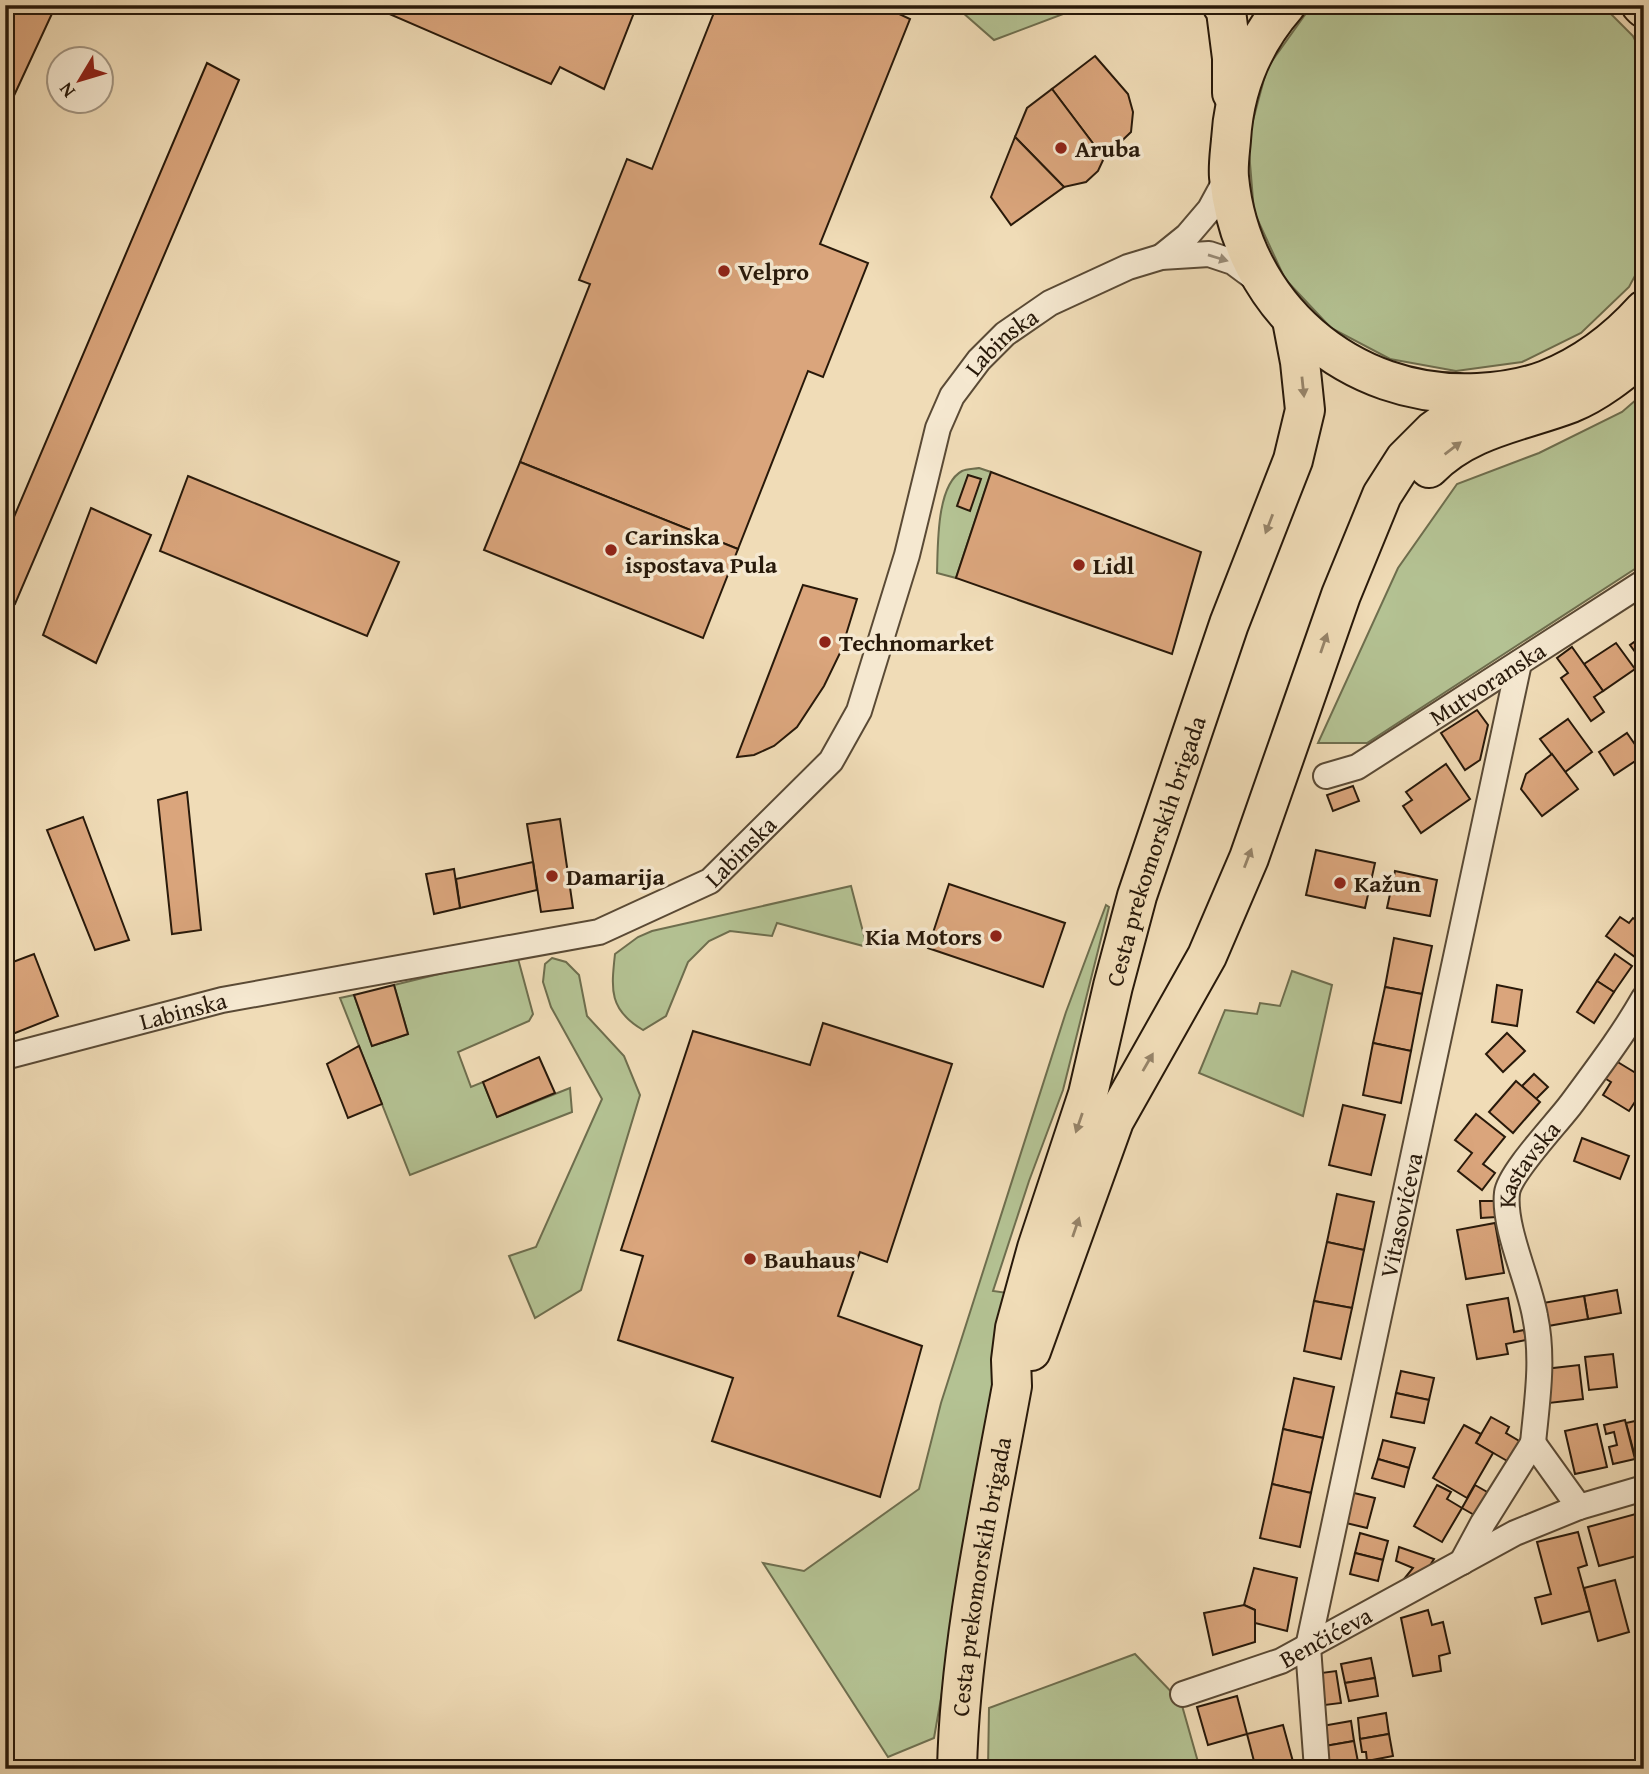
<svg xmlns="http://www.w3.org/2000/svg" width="1649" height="1774" viewBox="0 0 1649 1774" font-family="'Gentium Book Plus',serif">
  <rect width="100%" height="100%" fill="#f0dcb7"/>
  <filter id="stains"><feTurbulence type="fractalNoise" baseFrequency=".00286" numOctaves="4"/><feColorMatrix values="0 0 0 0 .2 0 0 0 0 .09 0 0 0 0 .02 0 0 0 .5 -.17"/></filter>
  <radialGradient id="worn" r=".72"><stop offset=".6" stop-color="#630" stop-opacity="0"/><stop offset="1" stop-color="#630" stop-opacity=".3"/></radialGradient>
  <g fill="#b4c293" stroke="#6e6e4e" stroke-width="2">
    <path d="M 954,5 L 1087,5 L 994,40 Z"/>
    <path d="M 1312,5 L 1602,5 L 1633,36 L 1644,58 L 1644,259 L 1629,287 L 1581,333 L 1522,362 L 1456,371 L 1390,359 L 1331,328 L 1285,279 L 1254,212 L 1248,139 L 1267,68 Z"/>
    <path d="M 1644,393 L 1644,563 L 1367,743 L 1318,743 L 1398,568 L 1457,484 L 1539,453 L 1622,412 Z"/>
    <path d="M 979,468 L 991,472 L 956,578 L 937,573 C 938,547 936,485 962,471 C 966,469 974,469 979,468 Z"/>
    <path d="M 851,886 L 867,947 L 777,923 L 772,936 L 730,931 L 709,941 L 688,962 L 666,1016 L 643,1030 C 609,1010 611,990 615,954 L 638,937 L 652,931 Z"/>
    <path d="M 1106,905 L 1109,907 L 1063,1090 L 1029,1181 L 993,1291 L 1008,1293 L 977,1493 L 934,1738 L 888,1757 L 763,1563 L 804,1571 L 919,1489 L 941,1403 L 1066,1012 Z"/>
    <path d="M 517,955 L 533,1014 L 529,1021 L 458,1052 L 471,1087 L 483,1082 L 497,1117 L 570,1088 L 572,1112 L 410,1175 L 340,998 L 354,995 L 372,1046 L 408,1034 L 394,985 Z"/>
    <path d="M 552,958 L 566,962 L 579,975 L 587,1016 L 624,1056 L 640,1095 L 581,1290 L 535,1318 L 509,1256 L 536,1247 L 602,1099 L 551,1007 L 543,982 L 545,964 Z"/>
    <path d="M 1292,971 L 1332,985 L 1303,1116 L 1199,1073 L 1225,1010 L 1257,1014 L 1260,1003 L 1280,1006 Z"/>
    <path d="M 1135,1654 L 1181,1702 L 1200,1769 L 988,1769 L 989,1708 Z"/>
  </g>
  <g fill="#daa57c" stroke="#28190a" stroke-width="2">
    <path d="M 5,5 L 56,5 L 5,115 Z"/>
    <path d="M 390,5 L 637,5 L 604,89 L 560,67 L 551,84 L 387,13 Z"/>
    <path d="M 717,5 L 880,5 L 910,19 L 820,244 L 868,263 L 823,377 L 808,371 L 738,549 L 520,462 L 590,284 L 579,280 L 627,159 L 652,169 Z"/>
    <path d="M 1095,56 L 1128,94 L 1133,112 L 1131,132 L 1104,158 L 1052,89 Z"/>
    <path d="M 207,63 L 239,80 L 15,604 L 5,599 L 5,538 Z"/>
    <path d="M 1052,89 L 1104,158 L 1098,171 L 1086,182 L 1064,187 L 1015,137 L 1027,108 Z"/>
    <path d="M 1015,137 L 1064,187 L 1011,225 L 991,197 Z"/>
    <path d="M 520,462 L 738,549 L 703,638 L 484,550 Z"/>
    <path d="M 991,472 L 1201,552 L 1172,654 L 956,578 Z"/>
    <path d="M 968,475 L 981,479 L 970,511 L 957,506 Z"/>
    <path d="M 188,476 L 399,562 L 367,636 L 160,551 Z"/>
    <path d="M 91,508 L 151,535 L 96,663 L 43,635 Z"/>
    <path d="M 803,585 L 857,599 L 841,651 L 824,686 L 797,727 L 774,746 L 754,755 L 737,757 Z"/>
    <path d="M 1644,635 L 1644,664 L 1630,645 Z"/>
    <path d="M 1616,643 L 1635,669 L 1603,691 L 1584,664 Z"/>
    <path d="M 1572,647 L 1603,691 L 1594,697 L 1604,712 L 1591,721 L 1561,678 L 1568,673 L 1557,658 Z"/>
    <path d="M 1477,710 L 1488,725 L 1480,760 L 1465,770 L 1441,733 Z"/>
    <path d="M 1568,719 L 1592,752 L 1565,772 L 1540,739 Z"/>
    <path d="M 1627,733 L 1643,756 L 1614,775 L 1599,752 Z"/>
    <path d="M 1552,754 L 1578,789 L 1542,816 L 1521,789 L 1526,774 Z"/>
    <path d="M 1446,764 L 1470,799 L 1421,833 L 1403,806 L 1412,800 L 1406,792 Z"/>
    <path d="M 1353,786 L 1359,801 L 1333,811 L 1327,795 Z"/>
    <path d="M 187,792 L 201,930 L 172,934 L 158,800 Z"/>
    <path d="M 83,817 L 129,940 L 95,950 L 47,830 Z"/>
    <path d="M 560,819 L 573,908 L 541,912 L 527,824 Z"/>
    <path d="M 1316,850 L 1375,863 L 1365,908 L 1306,895 Z"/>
    <path d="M 533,862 L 537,890 L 460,908 L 456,879 Z"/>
    <path d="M 454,869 L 460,908 L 434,914 L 426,874 Z"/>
    <path d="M 1395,871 L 1437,880 L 1430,916 L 1387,908 Z"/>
    <path d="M 949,884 L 1065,923 L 1043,987 L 928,948 Z"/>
    <path d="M 1620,917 L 1629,923 L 1633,918 L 1644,926 L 1644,945 L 1635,957 L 1606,936 Z"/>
    <path d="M 1394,938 L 1432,946 L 1422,994 L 1385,987 Z"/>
    <path d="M 34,954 L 58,1016 L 5,1037 L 5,965 Z"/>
    <path d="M 1615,954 L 1632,966 L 1614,992 L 1597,981 Z"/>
    <path d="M 1597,981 L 1614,992 L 1594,1023 L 1577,1012 Z"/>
    <path d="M 394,985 L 408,1034 L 372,1046 L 354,995 Z"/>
    <path d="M 1497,985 L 1522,990 L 1517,1026 L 1492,1022 Z"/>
    <path d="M 1385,987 L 1422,994 L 1411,1051 L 1373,1043 Z"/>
    <path d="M 823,1023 L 952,1064 L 887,1262 L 860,1252 L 838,1316 L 922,1346 L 880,1497 L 712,1441 L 733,1378 L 618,1340 L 643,1256 L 621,1250 L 693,1031 L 810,1065 Z"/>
    <path d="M 1507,1033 L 1525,1051 L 1503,1072 L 1486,1054 Z"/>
    <path d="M 1373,1043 L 1411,1051 L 1401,1103 L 1363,1095 Z"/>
    <path d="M 359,1046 L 382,1104 L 348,1118 L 327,1064 Z"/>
    <path d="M 539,1057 L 555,1093 L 497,1117 L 483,1082 Z"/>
    <path d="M 1611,1058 L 1644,1078 L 1644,1088 L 1629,1111 L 1603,1095 L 1611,1082 L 1601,1076 Z"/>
    <path d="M 1534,1074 L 1548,1087 L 1536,1099 L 1522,1086 Z"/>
    <path d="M 1516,1081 L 1540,1102 L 1513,1133 L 1489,1112 Z"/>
    <path d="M 1343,1105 L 1385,1115 L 1371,1175 L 1329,1165 Z"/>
    <path d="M 1476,1114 L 1505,1137 L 1483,1164 L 1495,1173 L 1482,1190 L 1458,1171 L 1472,1153 L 1455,1140 Z"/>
    <path d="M 1582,1138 L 1629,1156 L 1620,1179 L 1574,1161 Z"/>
    <path d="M 1643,1143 L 1644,1143 L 1644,1166 L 1636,1164 Z"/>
    <path d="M 1337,1194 L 1374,1202 L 1364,1250 L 1327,1242 Z"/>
    <path d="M 1480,1201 L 1495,1201 L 1496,1217 L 1481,1218 Z"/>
    <path d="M 1495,1223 L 1504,1273 L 1466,1279 L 1457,1230 Z"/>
    <path d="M 1327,1242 L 1364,1250 L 1352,1308 L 1314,1301 Z"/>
    <path d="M 1617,1290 L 1621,1313 L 1588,1319 L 1584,1296 Z"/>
    <path d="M 1584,1296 L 1588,1319 L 1548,1326 L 1543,1303 Z"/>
    <path d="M 1508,1298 L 1514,1332 L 1524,1330 L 1526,1340 L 1506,1344 L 1508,1354 L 1477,1359 L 1467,1305 Z"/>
    <path d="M 1314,1301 L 1352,1308 L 1341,1359 L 1304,1351 Z"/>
    <path d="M 1613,1354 L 1617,1387 L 1589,1390 L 1585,1357 Z"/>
    <path d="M 1579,1365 L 1583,1399 L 1549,1403 L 1545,1369 Z"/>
    <path d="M 1401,1371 L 1434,1378 L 1429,1400 L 1396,1393 Z"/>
    <path d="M 1294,1378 L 1334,1387 L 1323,1438 L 1283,1429 Z"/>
    <path d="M 1396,1393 L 1429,1400 L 1424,1423 L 1391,1417 Z"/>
    <path d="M 1491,1417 L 1509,1427 L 1506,1433 L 1521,1442 L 1509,1462 L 1476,1443 Z"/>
    <path d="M 1644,1419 L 1644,1451 L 1634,1453 L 1626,1423 Z"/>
    <path d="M 1625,1420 L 1635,1459 L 1613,1464 L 1609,1447 L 1617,1445 L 1614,1432 L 1606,1434 L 1604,1425 Z"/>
    <path d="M 1597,1424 L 1607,1467 L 1575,1474 L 1565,1431 Z"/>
    <path d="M 1464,1425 L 1481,1434 L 1476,1443 L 1493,1453 L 1467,1498 L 1433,1478 Z"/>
    <path d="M 1283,1429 L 1323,1438 L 1311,1493 L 1272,1484 Z"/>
    <path d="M 1383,1440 L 1415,1448 L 1409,1468 L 1378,1459 Z"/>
    <path d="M 1378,1459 L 1409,1468 L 1404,1487 L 1372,1478 Z"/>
    <path d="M 1272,1484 L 1311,1493 L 1300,1547 L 1260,1538 Z"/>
    <path d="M 1437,1485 L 1451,1492 L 1447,1499 L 1462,1508 L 1442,1542 L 1414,1526 Z"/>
    <path d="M 1475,1485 L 1489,1493 L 1476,1516 L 1462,1508 Z"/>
    <path d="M 1354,1493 L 1375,1498 L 1367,1528 L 1346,1523 Z"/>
    <path d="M 1643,1512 L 1644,1554 L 1599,1566 L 1588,1527 Z"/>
    <path d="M 1578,1532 L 1587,1565 L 1578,1568 L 1590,1611 L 1542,1624 L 1535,1598 L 1551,1594 L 1537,1542 Z"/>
    <path d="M 1360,1533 L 1388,1541 L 1383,1560 L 1355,1553 Z"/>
    <path d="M 1399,1547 L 1434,1559 L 1424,1575 L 1404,1579 L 1413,1568 L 1396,1561 Z"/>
    <path d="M 1355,1553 L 1383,1560 L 1378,1581 L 1350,1574 Z"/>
    <path d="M 1254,1568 L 1297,1578 L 1287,1631 L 1255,1623 L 1255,1610 L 1244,1605 Z"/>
    <path d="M 1615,1580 L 1629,1632 L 1598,1641 L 1584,1588 Z"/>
    <path d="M 1244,1605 L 1255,1610 L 1255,1642 L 1213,1655 L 1204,1613 Z"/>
    <path d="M 1428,1610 L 1432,1625 L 1443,1622 L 1450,1653 L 1439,1656 L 1441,1671 L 1413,1676 L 1401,1618 Z"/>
    <path d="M 1371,1658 L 1375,1678 L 1345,1683 L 1341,1664 Z"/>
    <path d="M 1336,1671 L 1341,1703 L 1325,1705 L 1321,1673 Z"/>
    <path d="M 1375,1678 L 1378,1696 L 1349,1701 L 1345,1683 Z"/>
    <path d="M 1237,1696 L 1247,1734 L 1208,1745 L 1197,1707 Z"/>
    <path d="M 1386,1713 L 1389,1734 L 1360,1739 L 1358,1718 Z"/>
    <path d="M 1351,1721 L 1354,1741 L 1325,1746 L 1322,1726 Z"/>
    <path d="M 1283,1725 L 1295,1769 L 1256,1769 L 1247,1734 Z"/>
    <path d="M 1389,1734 L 1393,1756 L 1367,1761 L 1366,1752 L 1362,1752 L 1360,1739 Z"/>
    <path d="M 1354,1741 L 1358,1762 L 1329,1767 L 1325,1746 Z"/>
  </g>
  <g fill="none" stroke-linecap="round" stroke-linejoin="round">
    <defs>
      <g id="minor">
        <path d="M 1161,257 L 1187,236 L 1210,209 L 1229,174"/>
        <path id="s1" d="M 1326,776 L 1357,767 L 1644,582"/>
        <path id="s2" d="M 5,1057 L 222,1000 L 599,932 L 710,881 L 831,761 L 859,711 L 907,555 L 938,428 L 952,396 L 979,360 L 1005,334 L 1050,303 L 1128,267 L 1161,257 L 1209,254 L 1233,262 L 1260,282"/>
        <path id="s3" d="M 1533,1443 C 1537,1401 1544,1359 1535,1316 C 1529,1281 1503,1227 1507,1193 C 1509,1173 1559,1121 1572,1103 C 1597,1069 1623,1035 1644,998"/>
        <path d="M 1462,1562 L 1483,1523 L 1533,1443 L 1579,1507"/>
        <path id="s4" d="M 1183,1694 L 1281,1661 L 1515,1533 L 1579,1507 L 1644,1488"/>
        <path id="s5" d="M 1317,1769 L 1308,1647 L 1519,663"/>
      </g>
      <g id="primary">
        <path d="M 1222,5 L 1226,11 L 1232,58 L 1232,93"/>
        <path d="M 1286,5 C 1252,44 1234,89 1231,140 C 1230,152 1228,165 1229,177 C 1241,305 1349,400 1478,393 C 1500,392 1525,388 1546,380 C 1584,365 1616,341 1644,310"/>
        <path d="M 1641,5 L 1644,8"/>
        <path d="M 1429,468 C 1468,428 1521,422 1571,403 C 1598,392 1622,372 1644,354"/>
        <path d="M 1031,1351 L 1114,1121 L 1207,956 L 1249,858 L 1341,595 L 1382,495 L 1405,459 L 1433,431 L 1462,410 L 1500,392"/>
        <path id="s6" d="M 957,1769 C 960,1641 989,1512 1012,1386 L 1011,1360 L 1015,1328 L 1037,1248 L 1088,1094 L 1113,986 L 1137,896 L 1229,624 L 1293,460 L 1305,410 L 1300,362 L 1292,320"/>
      </g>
    </defs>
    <use href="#minor" stroke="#5a4a35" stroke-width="28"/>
    <use href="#primary" stroke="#28190a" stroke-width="42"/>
    <use href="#minor" stroke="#f5e8d0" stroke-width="24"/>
    <use href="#primary" stroke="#f0dcb7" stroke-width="38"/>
  </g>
  <defs><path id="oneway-solid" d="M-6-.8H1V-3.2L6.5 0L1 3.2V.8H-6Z" transform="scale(1.75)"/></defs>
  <use fill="#998b77" href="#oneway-solid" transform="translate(1218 258) rotate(17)"/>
  <g fill="#968469">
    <use href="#oneway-solid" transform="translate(1303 387) rotate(84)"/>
    <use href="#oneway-solid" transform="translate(1453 448) rotate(-37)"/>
    <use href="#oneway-solid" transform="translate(1269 524) rotate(111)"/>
    <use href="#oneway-solid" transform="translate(1324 643) rotate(-71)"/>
    <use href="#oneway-solid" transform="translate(1248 858) rotate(-69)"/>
    <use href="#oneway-solid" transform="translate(1148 1062) rotate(-60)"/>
    <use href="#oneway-solid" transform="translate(1079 1123) rotate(109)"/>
    <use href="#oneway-solid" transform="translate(1076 1227) rotate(-71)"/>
  </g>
  <g fill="#8f2418" stroke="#f5e8d0" stroke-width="2.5">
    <circle cx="1061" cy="148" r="7"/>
    <circle cx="724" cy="271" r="7"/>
    <circle cx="611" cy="550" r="7"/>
    <circle cx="1079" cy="565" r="7"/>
    <circle cx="825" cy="642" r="7"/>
    <circle cx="552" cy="876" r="7"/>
    <circle cx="1340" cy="883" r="7"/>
    <circle cx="996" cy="936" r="7"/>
    <circle cx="750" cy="1259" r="7"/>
  </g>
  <g text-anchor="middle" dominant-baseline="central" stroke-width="7" stroke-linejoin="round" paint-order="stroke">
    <g font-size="24" font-weight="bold" fill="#28190a" stroke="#f5e8d0" text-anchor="start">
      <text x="1075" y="148">Aruba</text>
      <text x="738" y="271">Velpro</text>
      <text x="625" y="536">Carinska<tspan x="625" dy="28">ispostava Pula</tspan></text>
      <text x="1093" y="565">Lidl</text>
      <text x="839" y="642">Technomarket</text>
      <text x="566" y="876">Damarija</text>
      <text x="1354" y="883">Kažun</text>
      <text x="982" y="936" text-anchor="end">Kia Motors</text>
      <text x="764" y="1259">Bauhaus</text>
    </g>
    <g font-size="24" fill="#28190a" stroke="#f5e8d0">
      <text stroke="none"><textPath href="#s2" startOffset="1360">Labinska</textPath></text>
      <text stroke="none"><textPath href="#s1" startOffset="187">Mutvoranska</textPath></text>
      <text stroke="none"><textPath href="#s2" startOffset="772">Labinska</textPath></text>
      <text stroke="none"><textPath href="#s6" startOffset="943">Cesta prekomorskih brigada</textPath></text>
      <text stroke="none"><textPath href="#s2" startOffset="184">Labinska</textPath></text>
      <text stroke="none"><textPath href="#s3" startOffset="289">Kastavska</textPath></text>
      <text stroke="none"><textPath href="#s5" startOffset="564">Vitasovićeva</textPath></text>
      <text stroke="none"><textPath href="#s6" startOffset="194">Cesta prekomorskih brigada</textPath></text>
      <text stroke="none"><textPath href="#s4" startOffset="154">Benčićeva</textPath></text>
    </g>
  </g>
  <rect width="1649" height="1774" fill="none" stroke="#f0dcb7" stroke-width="28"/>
  <rect x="7" y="7" width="1635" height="1760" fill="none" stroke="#28190a" stroke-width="3.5"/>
  <rect x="14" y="14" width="1621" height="1746" fill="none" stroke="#28190a" stroke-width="2"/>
  <g transform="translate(80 80) rotate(232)"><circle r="33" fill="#f5e8d0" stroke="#a39581" stroke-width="2"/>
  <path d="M0-5L12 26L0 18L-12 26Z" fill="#8f2418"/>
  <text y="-10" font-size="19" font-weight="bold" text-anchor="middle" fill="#28190a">N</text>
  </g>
  <rect width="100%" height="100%" filter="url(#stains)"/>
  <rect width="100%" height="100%" fill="url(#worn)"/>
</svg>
